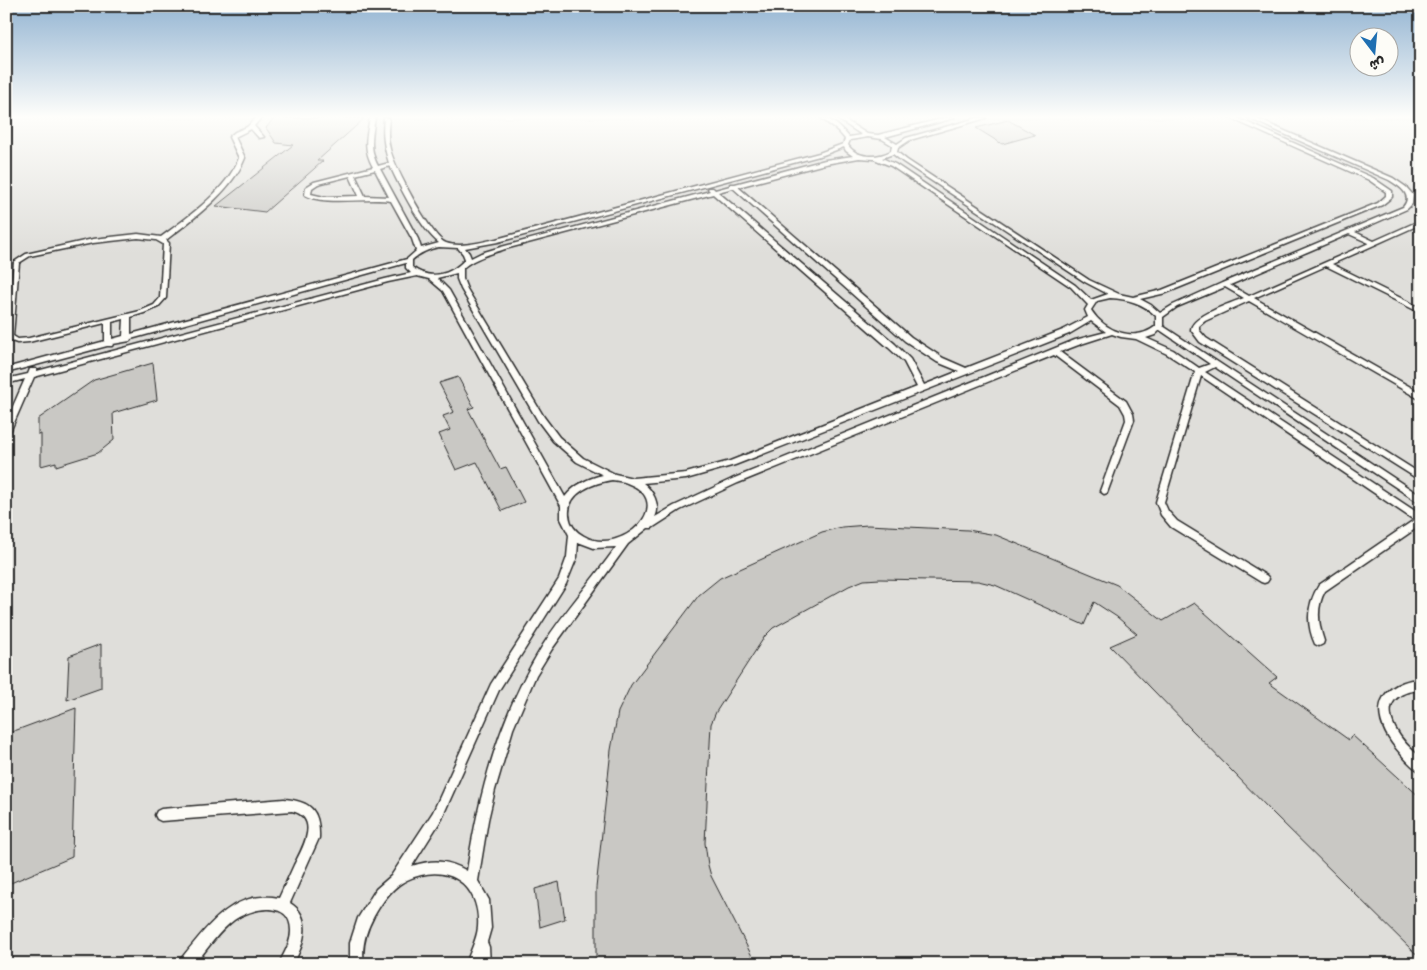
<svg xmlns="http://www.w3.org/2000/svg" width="1427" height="970" viewBox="0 0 1427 970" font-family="'Balsamiq Sans','Playpen Sans Arabic',sans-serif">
  <rect width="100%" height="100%" fill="#fdfcf7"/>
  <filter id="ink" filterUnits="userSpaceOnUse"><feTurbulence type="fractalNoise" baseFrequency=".02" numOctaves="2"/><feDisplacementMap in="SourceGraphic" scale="10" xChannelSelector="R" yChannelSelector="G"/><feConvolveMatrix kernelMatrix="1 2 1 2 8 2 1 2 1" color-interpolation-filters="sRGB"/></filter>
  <g filter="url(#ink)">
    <path fill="#dfdeda" stroke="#858482" d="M 10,118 L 1421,118 L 1421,964 L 6,964 L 6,121 Z"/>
    <g fill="#c9c8c4" stroke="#2b2b2b">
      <path d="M 274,118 L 365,118 L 317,161 L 323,161 L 265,212 L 216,206 L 293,145 L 276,143 L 266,128 Z"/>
      <path d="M 1008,120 L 1035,135 L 1002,144 L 976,128 Z"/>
      <path d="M 153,363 L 157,400 L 113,413 L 114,440 L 98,453 L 56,466 L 56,462 L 41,466 L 41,434 L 38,435 L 38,419 L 94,380 Z"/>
      <path d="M 458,377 L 474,407 L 468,409 L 493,456 L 500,469 L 506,467 L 524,502 L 502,511 L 477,462 L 456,470 L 439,434 L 450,430 L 443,416 L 454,412 L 439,383 Z"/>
      <path d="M 868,525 L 968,530 L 996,535 L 1117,585 L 1163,621 L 1194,603 L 1277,677 L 1269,683 L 1349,740 L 1352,735 L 1421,798 L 1421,959 L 1272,812 L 1110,646 L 1137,634 L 1117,617 L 1094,602 L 1084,625 L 995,585 L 978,581 L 880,579 L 864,580 L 849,586 L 773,628 L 765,636 L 716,712 L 711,724 L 705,843 L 708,865 L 711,876 L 756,964 L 596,964 L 596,888 L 611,750 L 618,712 L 631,685 L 699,595 L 720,578 L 822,532 L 842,527 Z"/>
      <path d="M 101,644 L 101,688 L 67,700 L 69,656 Z"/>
      <path d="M 76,708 L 72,857 L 6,885 L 6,734 Z"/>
      <path d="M 559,882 L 565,919 L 540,927 L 535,889 Z"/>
    </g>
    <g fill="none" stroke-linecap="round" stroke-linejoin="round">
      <defs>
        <g id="lane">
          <path d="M 256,118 L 261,118 L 254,126 L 264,137 L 259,138 L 251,129 L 235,137 L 245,158 C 232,191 193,219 166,240 L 169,243 L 166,298 L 158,307 L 144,313 L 131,317 L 131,334 L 407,259 L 416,251 L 412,239 L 391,201 C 368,197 323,206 305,195 L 306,187 L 314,182 L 373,167 C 363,149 366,138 370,118 L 375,118 C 372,136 369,149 378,166 L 389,163 C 384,147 382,135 384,118 L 389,118 C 388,129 387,138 390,149 C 394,166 431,237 446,243 C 461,248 481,242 496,239 L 819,153 L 843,144 L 845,139 L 838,131 L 821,118 C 832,118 842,129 849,137 L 862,135 L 836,118 L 842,118 L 867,134 L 878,135 L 945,118 L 954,118 L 885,137 L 897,144 L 906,138 L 977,118 L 986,118 L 910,140 L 898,148 L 897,152 L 907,160 L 1089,280 L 1119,294 L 1133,297 L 1162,290 L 1378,203 L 1386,196 L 1386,192 L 1369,180 L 1230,118 L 1237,118 L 1373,178 L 1392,191 L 1392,197 L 1382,205 L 1166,293 L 1140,299 L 1151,305 L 1160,313 L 1173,305 L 1222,283 L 1403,207 C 1414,195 1399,186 1389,180 L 1248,118 L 1255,118 L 1393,178 L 1406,187 L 1413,195 L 1412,204 L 1407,209 L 1355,232 L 1374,241 L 1421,220 L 1421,224 L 1332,264 L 1421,308 L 1421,313 L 1326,266 L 1254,298 L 1421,393 L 1421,400 L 1249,301 L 1205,321 L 1199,326 L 1199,330 L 1206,338 L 1421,474 L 1421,481 L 1200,342 L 1191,330 C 1191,316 1231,303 1244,298 L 1225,287 L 1177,307 L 1163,317 L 1163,326 L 1421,496 L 1421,504 L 1215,367 L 1205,372 L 1421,515 L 1421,525 L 1325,591 C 1316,607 1318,624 1324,641 L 1323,644 L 1319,646 L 1315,644 C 1306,624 1307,604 1319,585 L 1414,520 L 1201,376 L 1164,502 L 1168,511 L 1177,521 L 1267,576 L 1269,579 L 1267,582 L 1264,583 L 1261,582 L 1171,527 L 1161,515 L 1156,502 L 1195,372 L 1167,354 L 1136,339 L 1121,337 L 1112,334 L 1081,344 L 1060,352 L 1126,401 L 1133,414 L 1134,420 L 1107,493 L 1104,494 L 1100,491 L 1126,420 L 1125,414 L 1120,405 L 1054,355 L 738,483 L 680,510 L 652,528 L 648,528 L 628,544 L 552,649 L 536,675 L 513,729 L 495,790 L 488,820 L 478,881 L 489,900 L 491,928 L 487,942 L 489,947 L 490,964 L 466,964 C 470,952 477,939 478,927 C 481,883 446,861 407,880 C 392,887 382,902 374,916 C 366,931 361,946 364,964 L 350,964 L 350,943 L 358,918 L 376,889 L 391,876 L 433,812 L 491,684 L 559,579 L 567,557 L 569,535 L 561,519 L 561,506 L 443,291 L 429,279 L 417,276 L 388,282 L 34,377 L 10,432 L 6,435 L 6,422 L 25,379 L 6,384 L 6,379 L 28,374 L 30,369 L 36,369 L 37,371 L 385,279 L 411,273 L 406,268 L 406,263 L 131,339 L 130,341 L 113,344 L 112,346 L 107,346 L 6,373 L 6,368 L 105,341 L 105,323 L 29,342 L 17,343 L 6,339 L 6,328 L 14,262 L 26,254 L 93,239 L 138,234 L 161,237 C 188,217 227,190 239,158 L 229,137 L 235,132 L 247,127 ZM 868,137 L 882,139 L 892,145 L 891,151 C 878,158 857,159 848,145 L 850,140 ZM 844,147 L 846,151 L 853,156 L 825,160 L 735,184 L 730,184 L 730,186 L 715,190 L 713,188 L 709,188 L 708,189 L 710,191 L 501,247 L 481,253 L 471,258 L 469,253 L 465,248 L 498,242 L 823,155 ZM 893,154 L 903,162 L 1085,282 L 1108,294 L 1091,300 L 1075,285 L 895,164 L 882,158 ZM 859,158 L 874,159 L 891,166 L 1071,287 L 1088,305 L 1085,310 L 1088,317 L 1063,330 L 966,368 L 943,358 L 911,337 L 738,187 L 825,164 ZM 390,166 C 400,188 421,229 439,243 L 421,248 L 418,239 L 380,169 ZM 375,170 L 389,197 L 365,196 L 355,175 ZM 350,176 L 359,196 L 324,197 L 311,194 L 312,188 L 318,184 ZM 733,188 L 905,341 L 937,362 L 959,371 L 924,385 L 910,359 L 895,344 L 718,192 ZM 713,194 L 889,348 L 904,362 L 917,387 L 730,461 L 686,473 L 633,478 L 615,474 L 583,458 L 559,437 L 544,417 L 467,289 L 463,279 L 463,268 C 474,258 491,254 505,249 ZM 1349,234 L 1369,243 L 1249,296 L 1230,285 ZM 138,238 L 156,240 L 163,244 L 160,298 L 154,305 L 140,311 L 29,338 L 18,339 L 13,336 L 19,263 L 30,256 L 93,243 ZM 439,247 L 458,248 L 463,254 L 465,259 C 452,275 429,281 412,267 L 412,260 C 420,253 428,249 439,247 ZM 457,273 L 457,279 L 461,289 L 538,421 L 553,441 L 577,462 L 603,475 C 589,478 574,485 565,497 L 449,290 L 437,278 ZM 1110,298 C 1128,299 1143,303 1156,316 L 1156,326 C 1135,343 1105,332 1091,310 L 1097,301 ZM 124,319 L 123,336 L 112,339 L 112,322 ZM 1091,321 L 1106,332 L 1075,340 L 732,479 L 674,506 L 655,517 C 661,506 653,490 643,483 L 686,479 L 735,465 L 1069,334 ZM 1160,330 L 1210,364 L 1199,368 L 1173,350 L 1146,338 L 1155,335 ZM 612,480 C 617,481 623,481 627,483 C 679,502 621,558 584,536 C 576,532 570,525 569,515 C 567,492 594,483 612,480 ZM 578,542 L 594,548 L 616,547 C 593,580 565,610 543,645 C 500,714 479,792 467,871 C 448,860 434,859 412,866 L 441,820 L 499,690 L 566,584 L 577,557 Z"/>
          <path d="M 1411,680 L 1421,680 L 1421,690 C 1397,691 1383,704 1395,728 C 1401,740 1411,749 1421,758 L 1421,772 C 1413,768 1406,760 1401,754 C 1376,727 1367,691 1411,680 Z"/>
          <path d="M 284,799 C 311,801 320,811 319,838 L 290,903 C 313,917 304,945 293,964 L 279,964 C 284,953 291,943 291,931 C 291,899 251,908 234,920 C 218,932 207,949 195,964 L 179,964 L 181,959 C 206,928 233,889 279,898 C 284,887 289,876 294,865 C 302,849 321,818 292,811 L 161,821 L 157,819 L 155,815 L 157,811 L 161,809 Z"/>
        </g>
      </defs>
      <use href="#lane" stroke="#2b2b2b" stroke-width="3"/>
      <use href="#lane" fill="#fdfcf7" fill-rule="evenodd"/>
    </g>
  </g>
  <linearGradient id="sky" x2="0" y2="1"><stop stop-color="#93b4d2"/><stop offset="0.46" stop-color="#fefefb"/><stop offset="1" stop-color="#fefefb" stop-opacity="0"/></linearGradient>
  <rect width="1427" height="254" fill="url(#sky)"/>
  <rect width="1427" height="970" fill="none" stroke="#fdfcf7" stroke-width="25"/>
  <rect x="12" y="12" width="1402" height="945" fill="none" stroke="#2b2b2b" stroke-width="2" filter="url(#ink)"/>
  <g transform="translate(1374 52) rotate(164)"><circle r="24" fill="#fdfcf7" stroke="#a9a8a5"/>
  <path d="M0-4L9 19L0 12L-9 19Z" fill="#1f6fb2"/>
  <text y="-8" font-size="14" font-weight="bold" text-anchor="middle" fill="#2b2b2b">ش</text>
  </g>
</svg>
